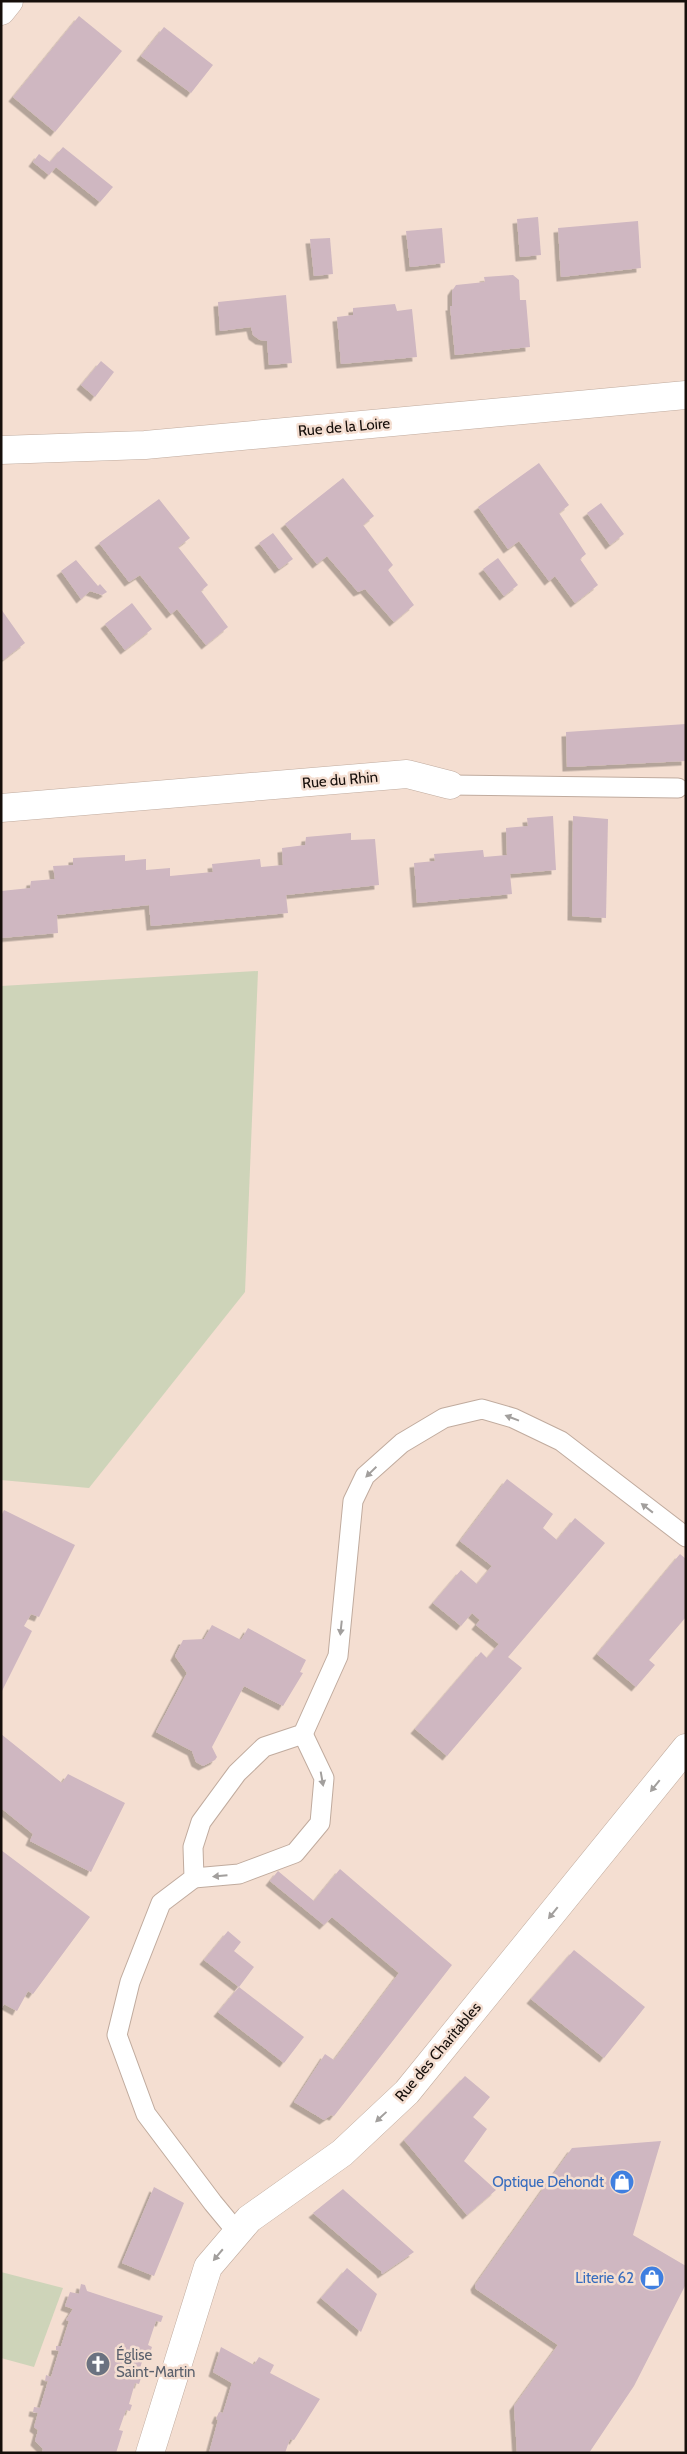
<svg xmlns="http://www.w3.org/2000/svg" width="687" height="2454" viewBox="0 0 687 2454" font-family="Cabin,sans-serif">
  <defs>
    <filter id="shadow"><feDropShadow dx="-4.5" dy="4.5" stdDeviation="0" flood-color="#0004"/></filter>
  </defs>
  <rect width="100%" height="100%" fill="#f4ded1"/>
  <g fill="#ced4b9">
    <path d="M 258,971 L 245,1292 L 89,1488 L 1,1480 L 1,986 Z"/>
    <path d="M 1,2272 L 63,2288 L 34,2367 L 1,2358 Z"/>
  </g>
  <g fill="#cfb7c1" filter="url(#shadow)">
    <path d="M 79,16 L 122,51 L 55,132 L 13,97 Z"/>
    <path d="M 164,27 L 213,65 L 191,93 L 141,56 Z"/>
    <path d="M 63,147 L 113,187 L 100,202 L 56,167 L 49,175 L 33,162 L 39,154 L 50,162 Z"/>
    <path d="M 538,217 L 541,255 L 520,257 L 517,219 Z"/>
    <path d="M 638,221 L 641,268 L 561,277 L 558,228 Z"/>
    <path d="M 442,228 L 445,263 L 410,267 L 406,231 Z"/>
    <path d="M 330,238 L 333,274 L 314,276 L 310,239 Z"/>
    <path d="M 513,275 L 519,280 L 520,300 L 526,300 L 530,347 L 455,355 L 450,306 L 452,306 L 452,291 L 456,285 L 485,282 L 484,277 Z"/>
    <path d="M 286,295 L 292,363 L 269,365 L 267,341 L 260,340 L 253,335 L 251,327 L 220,331 L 218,302 Z"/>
    <path d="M 395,304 L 397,311 L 412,309 L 417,357 L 341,364 L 337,317 L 353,315 L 353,308 Z"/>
    <path d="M 101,361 L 114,372 L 95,397 L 81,385 Z"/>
    <path d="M 539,463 L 569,505 L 559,513 L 586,554 L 580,559 L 598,585 L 575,603 L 555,576 L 549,581 L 519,541 L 508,549 L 478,507 Z"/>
    <path d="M 343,478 L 374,516 L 363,525 L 393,565 L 388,570 L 414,605 L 394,622 L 365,589 L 358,592 L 327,556 L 317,564 L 285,524 Z"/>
    <path d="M 159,499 L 190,538 L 178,547 L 208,585 L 201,591 L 228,627 L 206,645 L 177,609 L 171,614 L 140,575 L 129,582 L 99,543 Z"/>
    <path d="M 601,503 L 624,534 L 610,545 L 587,513 Z"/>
    <path d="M 273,533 L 293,559 L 279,569 L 259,543 Z"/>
    <path d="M 498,558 L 518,585 L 504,596 L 483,569 Z"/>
    <path d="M 76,560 L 98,586 L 100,584 L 107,592 L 102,595 L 90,591 L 81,599 L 61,571 Z"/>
    <path d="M 132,603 L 152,629 L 125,650 L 105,624 Z"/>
    <path d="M 1,609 L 25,643 L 3,660 L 1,658 Z"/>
    <path d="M 686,724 L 686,761 L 567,767 L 566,732 Z"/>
    <path d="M 553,816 L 556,870 L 510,874 L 512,894 L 417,903 L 414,863 L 435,861 L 434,854 L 483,850 L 484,857 L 507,855 L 506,828 L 528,826 L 527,818 Z"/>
    <path d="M 573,816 L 608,819 L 606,918 L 572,916 Z"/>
    <path d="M 351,833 L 351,840 L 375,839 L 379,885 L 286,895 L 288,913 L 151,926 L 149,905 L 57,915 L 58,933 L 1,938 L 1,891 L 30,888 L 31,881 L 55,879 L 53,866 L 73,865 L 73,858 L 125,855 L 125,861 L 146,859 L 146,870 L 170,868 L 170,876 L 202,873 L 213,872 L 212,864 L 260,859 L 261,867 L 283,865 L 282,848 L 305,845 L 306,837 Z"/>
    <path d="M 507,1479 L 553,1514 L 543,1528 L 557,1540 L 575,1518 L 605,1543 L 508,1657 L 522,1668 L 447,1756 L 415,1729 L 481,1652 L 487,1658 L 499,1644 L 476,1625 L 480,1620 L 472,1613 L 461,1626 L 433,1603 L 461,1570 L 477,1584 L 492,1566 L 460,1541 Z"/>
    <path d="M 4,1510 L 75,1545 L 39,1617 L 31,1614 L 24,1626 L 32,1631 L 1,1693 L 1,1516 Z"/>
    <path d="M 680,1554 L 686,1559 L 686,1617 L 649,1660 L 655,1665 L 636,1687 L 597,1654 Z"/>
    <path d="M 212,1625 L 241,1640 L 248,1628 L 306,1660 L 300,1672 L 303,1673 L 283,1706 L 244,1686 L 212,1747 L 217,1757 L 215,1760 L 203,1766 L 196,1762 L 192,1751 L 156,1732 L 187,1673 L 175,1656 L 183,1640 L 204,1639 Z"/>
    <path d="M 1,1734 L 62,1783 L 68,1774 L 125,1803 L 91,1872 L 30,1841 L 33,1834 L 1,1808 Z"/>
    <path d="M 1,1850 L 90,1917 L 33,1994 L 28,1991 L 17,2011 L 4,2004 L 1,2010 Z"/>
    <path d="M 340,1869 L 452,1965 L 334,2116 L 331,2115 L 324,2120 L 294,2102 L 325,2054 L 334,2060 L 399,1973 L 332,1917 L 324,1925 L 270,1881 L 278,1871 L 314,1901 Z"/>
    <path d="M 228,1931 L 241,1942 L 234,1951 L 254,1967 L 239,1987 L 204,1960 Z"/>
    <path d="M 574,1950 L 645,2007 L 604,2058 L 531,1999 Z"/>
    <path d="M 239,1987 L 304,2037 L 284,2063 L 218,2012 Z"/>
    <path d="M 465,2076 L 490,2097 L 473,2117 L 487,2129 L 464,2161 L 496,2190 L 467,2215 L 404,2140 Z"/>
    <path d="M 661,2141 L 633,2235 L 686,2266 L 686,2284 L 634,2386 L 589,2453 L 517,2453 L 514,2406 L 558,2345 L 476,2289 L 475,2285 L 572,2148 Z"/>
    <path d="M 154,2187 L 184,2203 L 154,2276 L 122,2263 Z"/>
    <path d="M 343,2189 L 345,2191 L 414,2252 L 382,2274 L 381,2271 L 313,2213 Z"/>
    <path d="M 347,2268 L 377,2294 L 361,2332 L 321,2298 Z"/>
    <path d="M 81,2284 L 85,2285 L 87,2291 L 163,2316 L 161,2322 L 156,2321 L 148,2345 L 152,2347 L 150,2353 L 145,2353 L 138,2374 L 142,2375 L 139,2384 L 135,2383 L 129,2404 L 132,2405 L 130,2411 L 126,2410 L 119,2430 L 123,2431 L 116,2453 L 42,2453 L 43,2449 L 35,2441 L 38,2430 L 34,2427 L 38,2413 L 33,2412 L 34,2407 L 40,2408 L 48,2381 L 45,2381 L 46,2375 L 51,2377 L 59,2351 L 56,2350 L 56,2346 L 61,2346 L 69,2321 L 66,2320 L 73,2309 L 65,2306 L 70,2292 L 79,2294 Z"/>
    <path d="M 221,2347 L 254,2365 L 259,2357 L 274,2365 L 270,2373 L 320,2399 L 294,2440 L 290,2439 L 285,2453 L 209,2453 L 218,2420 L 216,2419 L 219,2412 L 223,2413 L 232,2383 L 213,2372 Z"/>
  </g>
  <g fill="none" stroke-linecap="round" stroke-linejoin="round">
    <defs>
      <g id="service">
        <path d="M 450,785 L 678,788"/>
        <path d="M 194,1878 L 239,1874 L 295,1853 L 320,1823 L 324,1778 L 303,1734"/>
        <path d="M 237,2232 L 213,2203 L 146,2114 L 117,2035 L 130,1982 L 161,1903 L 194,1878 L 193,1847 L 201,1822 L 237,1773 L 264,1747 L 303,1734 L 338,1656 L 353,1501 L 365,1476 L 402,1443 L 444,1418 L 482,1409 L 513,1418 L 561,1441 L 686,1537"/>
      </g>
      <g id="minor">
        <path d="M 1,11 L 9,1"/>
        <path d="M 1,450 L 145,445 L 686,395"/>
        <path d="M 1,808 L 407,774 L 450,785"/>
        <path d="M 150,2453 L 208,2267 L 249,2219 L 342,2153 L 407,2092 L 686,1748"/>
      </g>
    </defs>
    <use href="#service" stroke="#c0ab9e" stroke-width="21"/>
    <use href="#minor" stroke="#c0ab9e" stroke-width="29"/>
    <use href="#service" stroke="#fff" stroke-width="19"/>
    <use href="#minor" stroke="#fff" stroke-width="28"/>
  </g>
  <defs><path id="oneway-solid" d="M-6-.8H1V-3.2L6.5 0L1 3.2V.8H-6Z" transform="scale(1.25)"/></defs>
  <g fill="#a29f9d">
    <use href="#oneway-solid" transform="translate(512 1418) rotate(-159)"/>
    <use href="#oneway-solid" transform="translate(371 1472) rotate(136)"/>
    <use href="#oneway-solid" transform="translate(647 1508) rotate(-142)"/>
    <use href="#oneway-solid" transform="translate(341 1628) rotate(96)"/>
    <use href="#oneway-solid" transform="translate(322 1779) rotate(80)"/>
    <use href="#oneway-solid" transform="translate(655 1786) rotate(129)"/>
    <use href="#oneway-solid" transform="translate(220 1876) rotate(175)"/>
    <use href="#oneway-solid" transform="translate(553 1913) rotate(129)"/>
    <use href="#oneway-solid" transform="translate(381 2117) rotate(137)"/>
    <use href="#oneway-solid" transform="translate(218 2255) rotate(130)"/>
  </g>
  <defs>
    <symbol id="shop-disc" viewBox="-11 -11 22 22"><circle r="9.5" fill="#3f7fe0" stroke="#f4ded1"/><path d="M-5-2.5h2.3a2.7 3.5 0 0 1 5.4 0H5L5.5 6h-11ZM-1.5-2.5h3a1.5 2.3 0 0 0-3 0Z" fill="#fff"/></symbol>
    <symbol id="church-disc" viewBox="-11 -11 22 22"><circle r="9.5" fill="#6b7280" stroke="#f4ded1"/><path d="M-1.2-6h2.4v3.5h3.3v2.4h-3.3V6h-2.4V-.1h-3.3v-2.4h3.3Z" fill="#fff"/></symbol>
  </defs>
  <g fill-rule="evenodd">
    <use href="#shop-disc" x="608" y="2168" width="28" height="28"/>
    <use href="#shop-disc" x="638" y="2264" width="28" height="28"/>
    <use href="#church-disc" x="84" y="2350" width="28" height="28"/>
  </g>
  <g text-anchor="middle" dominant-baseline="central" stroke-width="5" stroke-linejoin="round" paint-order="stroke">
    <g font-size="15" fill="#160f0b" stroke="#f4ded1">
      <text transform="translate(344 427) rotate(-5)">Rue de la Loire</text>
      <text transform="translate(340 780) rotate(-5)">Rue du Rhin</text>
      <text transform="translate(438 2052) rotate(-50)">Rue des Charitables</text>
    </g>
    <g font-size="15" fill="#366cbe" stroke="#f4ded1" text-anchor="end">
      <text x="604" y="2182">Optique Dehondt</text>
      <text x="634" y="2278">Literie 62</text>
    </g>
    <g font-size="15" fill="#5b616d" stroke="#f4ded1" text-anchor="start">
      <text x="116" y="2355">Église<tspan x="116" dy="17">Saint-Martin</tspan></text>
    </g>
  </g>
  <rect width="687" height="2454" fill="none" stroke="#160f0b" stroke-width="5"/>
</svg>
